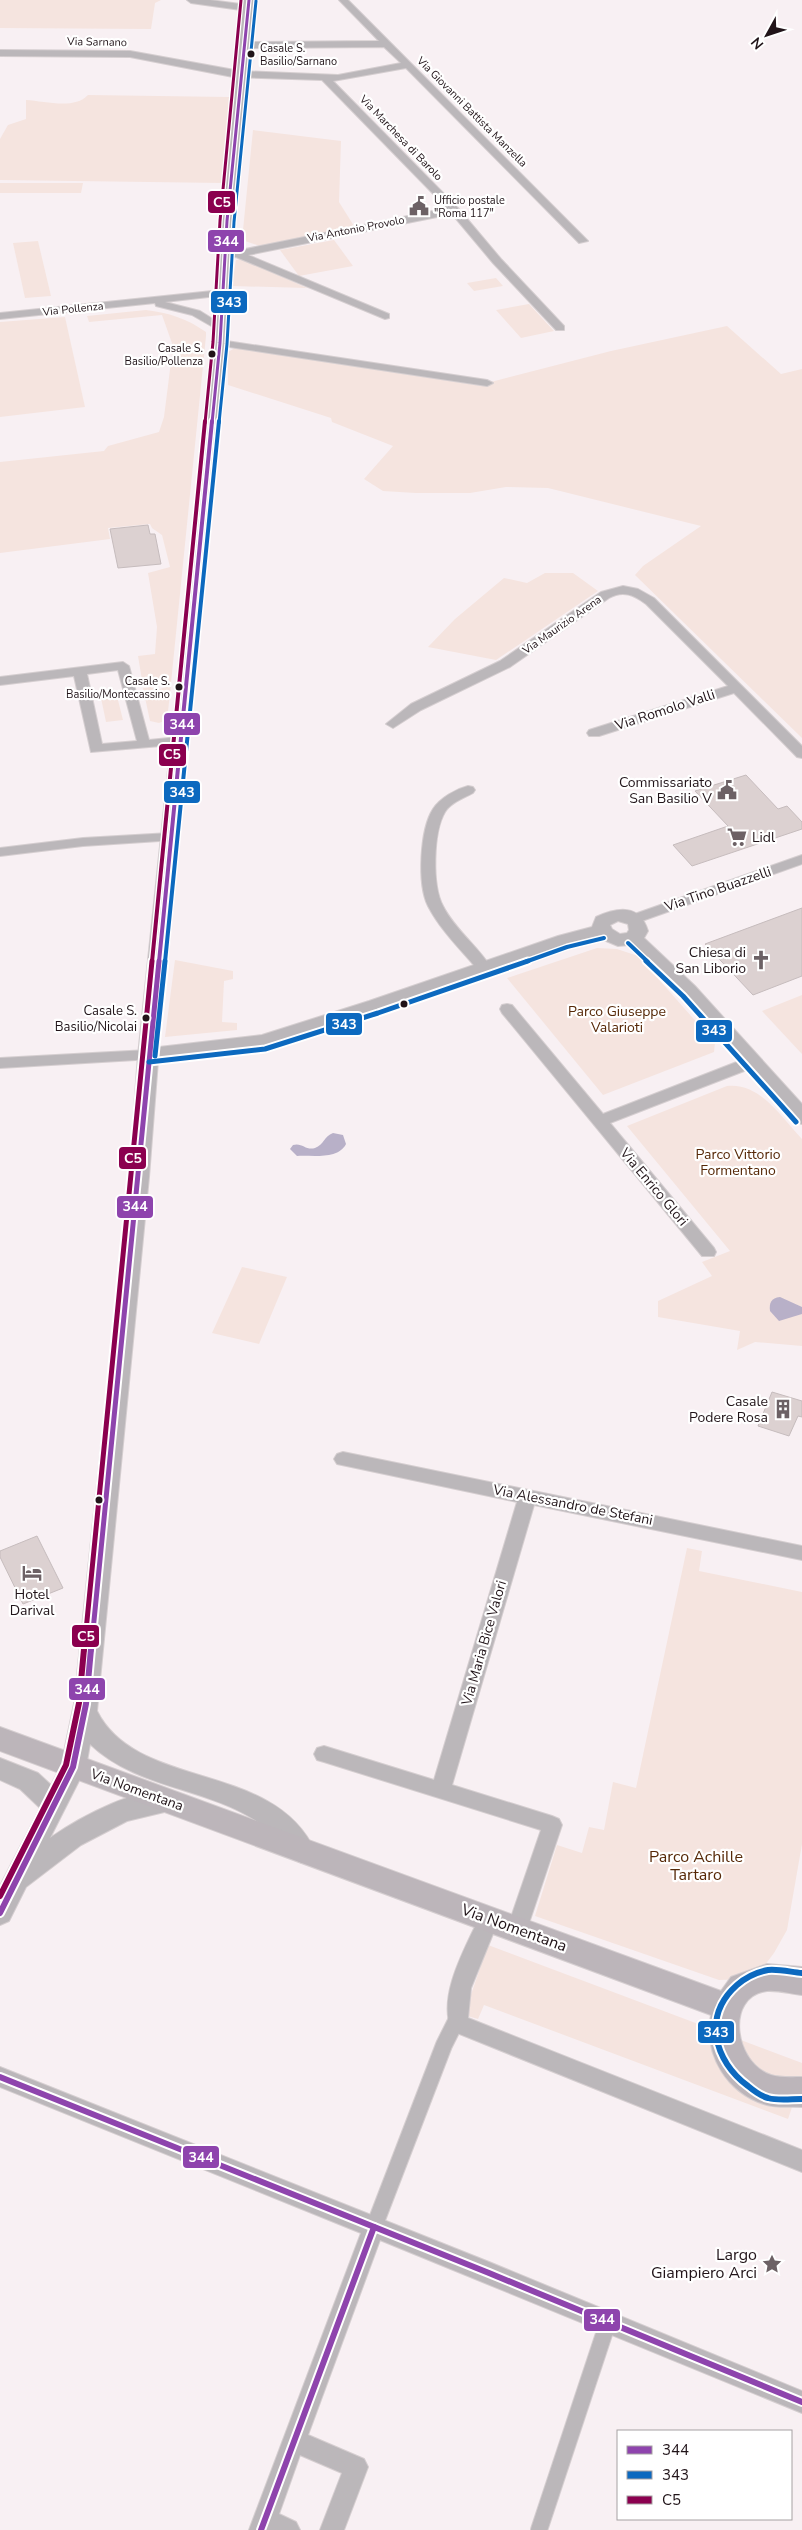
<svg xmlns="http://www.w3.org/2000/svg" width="802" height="2530" viewBox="0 0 802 2530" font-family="'Nunito Sans',sans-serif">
  <rect width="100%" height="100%" fill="#f8f0f3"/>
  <g fill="#f5e4df">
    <path d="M 0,0 L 161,0 L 155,3 L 151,29 L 0,28 Z"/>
    <path d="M 88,95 L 229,97 L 223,183 L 0,180 L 0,139 L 8,125 L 26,119 L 26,100 C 45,101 74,110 88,95 Z"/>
    <path d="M 253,130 L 341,141 L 339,202 L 354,226 L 260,246 L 242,240 Z"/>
    <path d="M 0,183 L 83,183 L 81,193 L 0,193 Z"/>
    <path d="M 334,240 L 353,266 L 299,276 L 280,250 Z"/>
    <path d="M 38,241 L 51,296 L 25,298 L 13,243 Z"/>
    <path d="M 242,259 L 307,288 L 232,286 L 236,260 Z"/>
    <path d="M 496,278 L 503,286 L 474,291 L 467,283 Z"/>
    <path d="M 529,304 L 554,331 L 521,338 L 496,310 Z"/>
    <path d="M 146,310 C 169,313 186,318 206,332 L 206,336 L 171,683 L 157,680 L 150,685 L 143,686 L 138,656 L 155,654 L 157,627 L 148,573 L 170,567 L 162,535 L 152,528 L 150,524 L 108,528 L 110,539 L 0,553 L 0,462 L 104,451 L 108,446 L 159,432 L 164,417 L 173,346 L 162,315 L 89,322 L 87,316 Z"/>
    <path d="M 65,317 L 85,407 L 0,417 L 0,322 Z"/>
    <path d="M 727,326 L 781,374 L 802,369 L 802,738 L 635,575 L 643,566 L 701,526 L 548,488 L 506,487 L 470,493 L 416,493 L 383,491 L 364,479 L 393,446 L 332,422 L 331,418 L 228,385 L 228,352 L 235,348 L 482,386 L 487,383 L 611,351 Z"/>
    <path d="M 545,573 L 573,573 L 598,591 L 496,660 L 428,647 L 455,619 L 504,578 L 527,583 Z"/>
    <path d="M 171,685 L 167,720 L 159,723 L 150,721 L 143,688 L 151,687 L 157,690 Z"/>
    <path d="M 117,696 L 123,720 L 106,722 L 101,698 Z"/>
    <path d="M 597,948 L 617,949 L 638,956 L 715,1043 L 714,1052 L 603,1095 L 507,978 Z"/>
    <path d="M 175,960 L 233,971 L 233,979 L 224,981 L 222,1022 L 237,1023 L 237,1030 L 165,1037 Z"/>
    <path d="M 802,995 L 802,1054 L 762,1011 Z"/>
    <path d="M 727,1086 C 760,1082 782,1118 802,1139 L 802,1346 L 755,1342 L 737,1350 L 740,1331 L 658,1317 L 658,1301 L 712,1276 L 702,1262 L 730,1251 L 627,1126 Z"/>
    <path d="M 242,1267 L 287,1277 L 259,1344 L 212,1333 Z"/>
    <path d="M 687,1548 L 702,1551 L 699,1571 L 802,1592 L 802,1844 L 787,1930 L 774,1953 L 762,1969 L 743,1979 L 719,1980 L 535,1916 L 557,1845 L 582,1853 L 589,1827 L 604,1830 L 613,1782 L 636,1788 Z"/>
    <path d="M 488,1945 L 802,2063 L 802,2078 L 788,2119 L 484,2005 L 478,2019 L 464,2015 Z"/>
  </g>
  <g fill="#b8b0c8">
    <path d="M 333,1133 L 343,1135 L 346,1144 C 338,1160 313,1155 297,1156 L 290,1149 L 293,1145 C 302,1142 306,1151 315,1148 C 324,1145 324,1136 333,1133 Z"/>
    <path d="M 780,1297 L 802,1307 L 802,1314 L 779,1321 L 770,1311 C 769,1303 771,1298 780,1297 Z"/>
  </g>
  <g fill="#dcd1d1" stroke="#c6bcbd">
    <path d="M 148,525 L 150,534 L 155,534 L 161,564 L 118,568 L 110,529 Z"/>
    <path d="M 746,775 L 778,809 L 787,806 L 802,822 L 802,829 L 692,866 L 673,845 L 728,826 L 695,791 Z"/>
    <path d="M 802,908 L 802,976 L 753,995 L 705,944 Z"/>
    <path d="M 772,1392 L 802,1401 L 802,1417 L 798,1416 L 789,1436 L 758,1426 Z"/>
    <path d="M 37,1536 L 63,1588 L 23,1604 L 0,1557 L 0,1551 Z"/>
  </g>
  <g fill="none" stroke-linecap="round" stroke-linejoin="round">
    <defs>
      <g id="pedestrian">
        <path d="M 374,2227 L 444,2045 L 456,2021"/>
        <path d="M 539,2530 L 608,2322"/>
      </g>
      <g id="minor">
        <path d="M 187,0 L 210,0 L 248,5 L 252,8 L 248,11 L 191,3 Z"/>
        <path d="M 339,0 L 348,0 L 588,241 L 579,243 L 406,68 L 333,81 L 458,208 L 501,259 L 564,326 L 564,330 L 556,330 L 493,263 L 452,214 L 248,255 L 389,314 L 389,318 L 385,319 L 236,257 L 222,258 L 222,254 L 226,253 L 447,208 L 322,80 L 233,77 L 130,57 L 0,56 L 0,50 L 130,51 L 240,71 L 338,75 L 401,63 L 384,47 L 246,48 L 241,45 L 246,42 L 379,41 Z"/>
        <path d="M 222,290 L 226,291 L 226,295 L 165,302 L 200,311 L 224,326 L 224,330 L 220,331 L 192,315 L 156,306 L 155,303 L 0,319 L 0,313 Z"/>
        <path d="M 220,340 L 487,380 L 493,383 L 487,386 L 216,345 L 216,341 Z"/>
        <path d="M 623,586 L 638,589 L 654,598 L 802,746 L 802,758 L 797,757 L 734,693 L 599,736 L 589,736 L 587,733 L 589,730 L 728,686 L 646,604 C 634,595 623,590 609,598 L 510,667 L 421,710 L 393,728 L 386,724 L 411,704 L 500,661 L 601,592 Z"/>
        <path d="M 123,662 L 129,666 L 149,740 L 179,737 L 184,738 L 186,741 L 184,744 L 91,752 L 74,676 L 0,685 L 0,677 ZM 118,670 L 137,741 L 102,744 L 87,674 Z"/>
        <path d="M 468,786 L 473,787 L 475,790 L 473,793 C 464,798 450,803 445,812 C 433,832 432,886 443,906 C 455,930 478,946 492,969 L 485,974 L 480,972 C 462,951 441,931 428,906 C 417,884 420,829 433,809 C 440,798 456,789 468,786 Z"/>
        <path d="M 170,833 L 177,837 L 175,840 L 83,846 L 0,856 L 0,848 L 83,838 Z"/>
        <path d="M 802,855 L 802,864 L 639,922 L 634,924 L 627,919 L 629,916 Z"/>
        <path d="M 507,1004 L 512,1005 L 603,1114 L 747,1058 L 757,1058 L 760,1062 L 757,1066 L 610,1123 L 714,1248 L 716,1252 L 714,1256 L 702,1256 L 502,1013 L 500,1009 L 502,1005 Z"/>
        <path d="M 148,1050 L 156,1055 L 153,1059 L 0,1068 L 0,1058 Z"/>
        <path d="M 343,1452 L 802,1546 L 802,1560 L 534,1505 L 452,1785 L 552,1816 L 559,1819 L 562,1825 L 527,1929 L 524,1936 L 517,1938 L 510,1936 L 507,1929 L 541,1830 L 324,1762 L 317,1760 L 314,1754 L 317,1748 L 324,1746 L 434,1780 L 517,1502 L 337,1464 L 334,1459 L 337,1454 Z"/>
        <path d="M 489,1910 L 496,1912 L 499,1919 L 471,1988 L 468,2018 L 802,2150 L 802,2172 L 452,2031 C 436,1996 467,1945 482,1912 Z"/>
        <path d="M 0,2067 L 489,2262 L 802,2391 L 802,2413 L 380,2240 L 308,2435 L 364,2459 L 368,2467 L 344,2530 L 320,2530 L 342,2473 L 300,2455 L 279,2514 L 296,2522 L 300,2530 L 249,2530 L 361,2233 L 0,2087 Z"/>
      </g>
      <path id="tertiary" d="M 243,0 L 255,0 L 234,221 L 227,343 L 159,1047 L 262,1035 L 369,1001 L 558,936 L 592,927 L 596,917 C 618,907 640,904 648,931 L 644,938 L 695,986 L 802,1104 L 802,1124 L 795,1122 L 681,996 L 629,945 L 618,946 L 599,938 L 570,945 L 383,1011 L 263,1049 L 158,1061 L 149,1177 L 97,1711 C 137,1791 273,1760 315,1851 L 311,1859 L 302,1863 C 285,1856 273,1831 255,1820 C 203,1787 136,1788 90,1744 L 86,1767 L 50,1838 C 77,1819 144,1781 177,1793 L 181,1801 L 177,1809 L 127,1821 L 81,1845 L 26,1887 L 9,1921 L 0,1925 L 0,1886 L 40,1808 L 20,1789 L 0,1780 L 0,1758 L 38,1773 L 51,1785 L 61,1766 L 74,1704 L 129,1177 L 138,1055 L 213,343 L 220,221 ZM 618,921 L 628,924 L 629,930 L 627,933 L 620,934 L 612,929 L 610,925 Z"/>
      <path id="secondary" d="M 0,1727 L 721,1991 L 731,1977 L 767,1964 L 802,1967 L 802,1995 C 791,1994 778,1990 767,1991 C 725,1996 734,2063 771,2075 C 780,2078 793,2077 802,2077 L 802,2107 C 791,2106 778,2108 767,2105 C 728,2094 703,2055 711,2015 L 0,1751 Z"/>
    </defs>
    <use href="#pedestrian" stroke="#d5ced0" stroke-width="18"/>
    <use href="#minor" stroke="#d5ced0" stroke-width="2"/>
    <use href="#tertiary" stroke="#d5ced0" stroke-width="2"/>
    <use href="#secondary" stroke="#d5ced0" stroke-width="2"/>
    <use href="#pedestrian" stroke="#bbb7ba" stroke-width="16"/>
    <use href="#minor" fill="#bbb7ba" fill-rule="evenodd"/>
    <use href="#tertiary" fill="#bbb7ba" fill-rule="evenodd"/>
    <use href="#secondary" fill="#bcb5ba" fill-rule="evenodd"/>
    <defs>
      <path id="bus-1-far3" d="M 212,423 L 220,343 L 227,221 L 249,0"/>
      <path id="bus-1-far2" d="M 159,962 L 212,421"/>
      <path id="bus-1-far1" d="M 91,1651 L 159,961"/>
      <g id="bus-1">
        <path d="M 0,1913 L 73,1767 L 86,1704 L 91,1649"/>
        <path d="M 0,2077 L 489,2273 L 802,2402"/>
        <path d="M 261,2530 L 374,2227"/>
      </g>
      <path id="bus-2-far3" d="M 219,423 L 227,344 L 234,222 L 256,1"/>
      <g id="bus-2-far2">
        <path d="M 628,943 L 648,962"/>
        <path d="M 165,962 L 219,421"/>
        <path d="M 525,962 L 567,947 L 604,938"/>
      </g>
      <g id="bus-2-far1">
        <path d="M 646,961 L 683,996 L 796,1122"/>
        <path d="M 155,1056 L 165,961"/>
        <path d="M 149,1062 L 265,1049 L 378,1013 L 528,961"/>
      </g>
      <path id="bus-2" d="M 802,1973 C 791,1972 779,1969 768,1970 C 757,1972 745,1978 737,1985 C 702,2016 714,2061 748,2086 C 754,2091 760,2096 768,2098 C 778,2101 791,2099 802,2099"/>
      <path id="bus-3-far3" d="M 205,423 L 213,342 L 220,221 L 241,0"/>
      <path id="bus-3-far2" d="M 152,962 L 205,421"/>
      <path id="bus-3-far1" d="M 84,1651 L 152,961"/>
      <path id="bus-3" d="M 0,1896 L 66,1765 L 79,1703 L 84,1649"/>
    </defs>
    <use href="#bus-1-far3" stroke="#fff" stroke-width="5.5"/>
    <use href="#bus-1-far2" stroke="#fff" stroke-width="7"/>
    <use href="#bus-1-far1" stroke="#fff" stroke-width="9"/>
    <use href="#bus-1" stroke="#fff" stroke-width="10"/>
    <use href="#bus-2-far3" stroke="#fff" stroke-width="5.5"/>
    <use href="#bus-2-far2" stroke="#fff" stroke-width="7"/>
    <use href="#bus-2-far1" stroke="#fff" stroke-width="9"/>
    <use href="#bus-2" stroke="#fff" stroke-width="10"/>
    <use href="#bus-3-far3" stroke="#fff" stroke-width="5.5"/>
    <use href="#bus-3-far2" stroke="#fff" stroke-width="7"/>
    <use href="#bus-3-far1" stroke="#fff" stroke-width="9"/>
    <use href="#bus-3" stroke="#fff" stroke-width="10"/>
    <use href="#bus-1-far3" stroke="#8e44ad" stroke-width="3"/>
    <use href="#bus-1-far2" stroke="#8e44ad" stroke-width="4"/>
    <use href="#bus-1-far1" stroke="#8e44ad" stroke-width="5"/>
    <use href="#bus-1" stroke="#8e44ad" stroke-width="6"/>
    <use href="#bus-2-far3" stroke="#0c69bf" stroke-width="3"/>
    <use href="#bus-2-far2" stroke="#0c69bf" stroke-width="4"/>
    <use href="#bus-2-far1" stroke="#0c69bf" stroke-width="5"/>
    <use href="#bus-2" stroke="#0c69bf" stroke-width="6"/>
    <use href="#bus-3-far3" stroke="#8b004f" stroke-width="3"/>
    <use href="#bus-3-far2" stroke="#8b004f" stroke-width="4"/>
    <use href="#bus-3-far1" stroke="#8b004f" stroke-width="5"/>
    <use href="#bus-3" stroke="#8b004f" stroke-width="6"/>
  </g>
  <defs>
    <symbol id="civic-bare" viewBox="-9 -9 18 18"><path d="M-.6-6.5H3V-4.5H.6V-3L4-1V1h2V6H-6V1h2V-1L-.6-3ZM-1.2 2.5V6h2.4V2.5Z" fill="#6c6165" stroke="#fff" stroke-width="2.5" paint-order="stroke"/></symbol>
    <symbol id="supermarket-bare" viewBox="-9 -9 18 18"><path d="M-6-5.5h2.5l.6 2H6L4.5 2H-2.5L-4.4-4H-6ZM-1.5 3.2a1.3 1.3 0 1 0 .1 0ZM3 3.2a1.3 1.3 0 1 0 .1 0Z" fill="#6c6165" stroke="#fff" stroke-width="2.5" paint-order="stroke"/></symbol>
    <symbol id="church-bare" viewBox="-9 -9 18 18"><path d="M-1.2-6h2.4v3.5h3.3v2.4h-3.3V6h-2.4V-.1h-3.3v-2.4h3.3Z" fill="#6c6165" stroke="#fff" stroke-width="2.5" paint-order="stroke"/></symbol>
    <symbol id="building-bare" viewBox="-9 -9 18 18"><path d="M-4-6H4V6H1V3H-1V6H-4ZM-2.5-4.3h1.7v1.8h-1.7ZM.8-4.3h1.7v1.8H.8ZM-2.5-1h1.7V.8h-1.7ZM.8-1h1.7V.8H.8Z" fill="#6c6165" stroke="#fff" stroke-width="2.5" paint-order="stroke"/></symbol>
    <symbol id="hotel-bare" viewBox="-9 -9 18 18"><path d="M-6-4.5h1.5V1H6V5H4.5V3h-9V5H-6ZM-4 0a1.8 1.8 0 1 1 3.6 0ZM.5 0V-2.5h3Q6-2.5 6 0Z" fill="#6c6165" stroke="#fff" stroke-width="2.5" paint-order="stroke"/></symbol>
    <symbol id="sight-bare" viewBox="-9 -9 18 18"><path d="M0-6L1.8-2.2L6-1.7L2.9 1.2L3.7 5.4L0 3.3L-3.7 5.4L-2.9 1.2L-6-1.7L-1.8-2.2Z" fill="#6c6165" stroke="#fff" stroke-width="2.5" paint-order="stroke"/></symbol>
  </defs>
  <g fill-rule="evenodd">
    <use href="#civic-bare" x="405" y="192" width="28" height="28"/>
    <use href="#civic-bare" x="713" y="776" width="28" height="28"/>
    <use href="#supermarket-bare" x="723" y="823" width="28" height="28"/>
    <use href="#church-bare" x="747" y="946" width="28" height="28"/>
    <use href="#building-bare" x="769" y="1395" width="28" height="28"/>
    <use href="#hotel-bare" x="18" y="1559" width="28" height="28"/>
    <use href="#sight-bare" x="758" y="2250" width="28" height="28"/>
  </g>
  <g fill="#211419" stroke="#fff" stroke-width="2">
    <circle cx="251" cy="54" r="4.5"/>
    <circle cx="212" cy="354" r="4.5"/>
    <circle cx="179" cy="687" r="4.5"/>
    <circle cx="404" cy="1004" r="4.5"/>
    <circle cx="146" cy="1018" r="4.5"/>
    <circle cx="99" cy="1500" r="4.5"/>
  </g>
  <g text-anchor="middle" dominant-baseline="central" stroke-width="4.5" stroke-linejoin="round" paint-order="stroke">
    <g font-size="11" fill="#211419" stroke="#fff">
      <text transform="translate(97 42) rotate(1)">Via Sarnano</text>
      <text transform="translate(472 112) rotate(45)">Via Giovanni Battista Manzella</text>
      <text transform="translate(401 138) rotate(46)">Via Marchesa di Barolo</text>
      <text transform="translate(356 229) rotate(-11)">Via Antonio Provolo</text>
      <text transform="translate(73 309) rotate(-6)">Via Pollenza</text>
      <text transform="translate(562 625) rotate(-35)">Via Maurizio Arena</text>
    </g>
    <g font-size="11" fill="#211419" stroke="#fff" text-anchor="end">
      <text x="260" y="48" text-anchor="start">Casale S.<tspan x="260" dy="13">Basilio/Sarnano</tspan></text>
      <text x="203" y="348">Casale S.<tspan x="203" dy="13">Basilio/Pollenza</tspan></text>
      <text x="170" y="681">Casale S.<tspan x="170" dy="13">Basilio/Montecassino</tspan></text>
    </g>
    <g font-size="11" fill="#211419" stroke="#fff" text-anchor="start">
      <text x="434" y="200">Ufficio postale<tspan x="434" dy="13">"Roma 117"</tspan></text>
    </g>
    <g font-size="13" fill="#211419" stroke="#fff" text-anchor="end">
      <text x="137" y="1011">Casale S.<tspan x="137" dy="16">Basilio/Nicolai</tspan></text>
    </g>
    <g font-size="14" fill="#211419" stroke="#fff">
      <text transform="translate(665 710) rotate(-18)">Via Romolo Valli</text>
      <text transform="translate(718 889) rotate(-19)">Via Tino Buazzelli</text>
      <text transform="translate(654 1187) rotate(50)">Via Enrico Glori</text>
      <text transform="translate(573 1505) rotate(11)">Via Alessandro de Stefani</text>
      <text transform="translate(484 1643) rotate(-74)">Via Maria Bice Valori</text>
      <text transform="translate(137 1790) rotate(20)">Via Nomentana</text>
    </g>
    <g font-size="14" fill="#211419" stroke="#fff" text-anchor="end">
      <text x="712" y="782">Commissariato<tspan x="712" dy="16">San Basilio V</tspan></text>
      <text x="752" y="837" text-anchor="start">Lidl</text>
      <text x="746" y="952">Chiesa di<tspan x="746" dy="16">San Liborio</tspan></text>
      <text x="768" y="1401">Casale<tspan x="768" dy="16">Podere Rosa</tspan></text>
      <text x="32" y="1594" text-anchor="middle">Hotel<tspan x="32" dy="16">Darival</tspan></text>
    </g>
    <g font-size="14" fill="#562807" stroke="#fff">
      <text x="617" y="1011">Parco Giuseppe<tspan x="617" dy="16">Valarioti</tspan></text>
      <text x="738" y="1154">Parco Vittorio<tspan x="738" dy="16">Formentano</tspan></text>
    </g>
    <g font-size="16" fill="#562807" stroke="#fff">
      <text x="696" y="1857">Parco Achille<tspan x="696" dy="18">Tartaro</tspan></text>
    </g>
    <g font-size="16" fill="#211419" stroke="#fff">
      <text transform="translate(514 1928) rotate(20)">Via Nomentana</text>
    </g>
    <g font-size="16" fill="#211419" stroke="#fff" text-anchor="end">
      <text x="757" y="2255">Largo<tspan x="757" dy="18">Giampiero Arci</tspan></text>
    </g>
  </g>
  <g stroke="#fff" stroke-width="2">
    <rect x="207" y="190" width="29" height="24" rx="5" fill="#8b004f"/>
    <rect x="207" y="229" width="38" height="24" rx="5" fill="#8e44ad"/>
    <rect x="210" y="290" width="38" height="24" rx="5" fill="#0c69bf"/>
    <rect x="163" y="712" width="38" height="24" rx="5" fill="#8e44ad"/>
    <rect x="158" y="743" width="29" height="24" rx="5" fill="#8b004f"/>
    <rect x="163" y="780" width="38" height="24" rx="5" fill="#0c69bf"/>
    <rect x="325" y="1012" width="38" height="24" rx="5" fill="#0c69bf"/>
    <rect x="695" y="1019" width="38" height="24" rx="5" fill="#0c69bf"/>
    <rect x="118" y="1146" width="29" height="24" rx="5" fill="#8b004f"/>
    <rect x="116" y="1195" width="38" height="24" rx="5" fill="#8e44ad"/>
    <rect x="71" y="1624" width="29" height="24" rx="5" fill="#8b004f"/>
    <rect x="68" y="1677" width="38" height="24" rx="5" fill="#8e44ad"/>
    <rect x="697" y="2020" width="38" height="24" rx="5" fill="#0c69bf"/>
    <rect x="182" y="2145" width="38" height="24" rx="5" fill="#8e44ad"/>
    <rect x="583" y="2308" width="38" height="24" rx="5" fill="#8e44ad"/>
  </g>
  <g font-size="14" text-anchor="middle" font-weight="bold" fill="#fff">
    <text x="222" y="207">C5</text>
    <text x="226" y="246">344</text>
    <text x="229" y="307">343</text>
    <text x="182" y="729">344</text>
    <text x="172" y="759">C5</text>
    <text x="182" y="797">343</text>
    <text x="344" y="1029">343</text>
    <text x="714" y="1035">343</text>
    <text x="133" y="1163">C5</text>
    <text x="135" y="1211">344</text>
    <text x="86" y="1641">C5</text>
    <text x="87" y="1694">344</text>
    <text x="716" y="2037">343</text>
    <text x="201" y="2162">344</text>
    <text x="602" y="2324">344</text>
  </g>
  <rect x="617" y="2430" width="175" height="90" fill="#ffffff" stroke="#a6a1a3"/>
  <rect x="627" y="2446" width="25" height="8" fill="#8e44ad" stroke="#a6a1a3"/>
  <text x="662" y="2455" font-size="15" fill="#211419">344</text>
  <rect x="627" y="2471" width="25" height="8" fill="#0c69bf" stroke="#a6a1a3"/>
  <text x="662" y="2480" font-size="15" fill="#211419">343</text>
  <rect x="627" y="2496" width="25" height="8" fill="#8b004f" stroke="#a6a1a3"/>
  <text x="662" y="2505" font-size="15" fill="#211419">C5</text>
  <g transform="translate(767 35) rotate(230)" stroke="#ffffff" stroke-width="4" paint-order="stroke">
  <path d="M0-4L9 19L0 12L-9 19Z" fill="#211419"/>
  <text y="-8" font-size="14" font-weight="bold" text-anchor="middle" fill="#211419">N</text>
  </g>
</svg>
